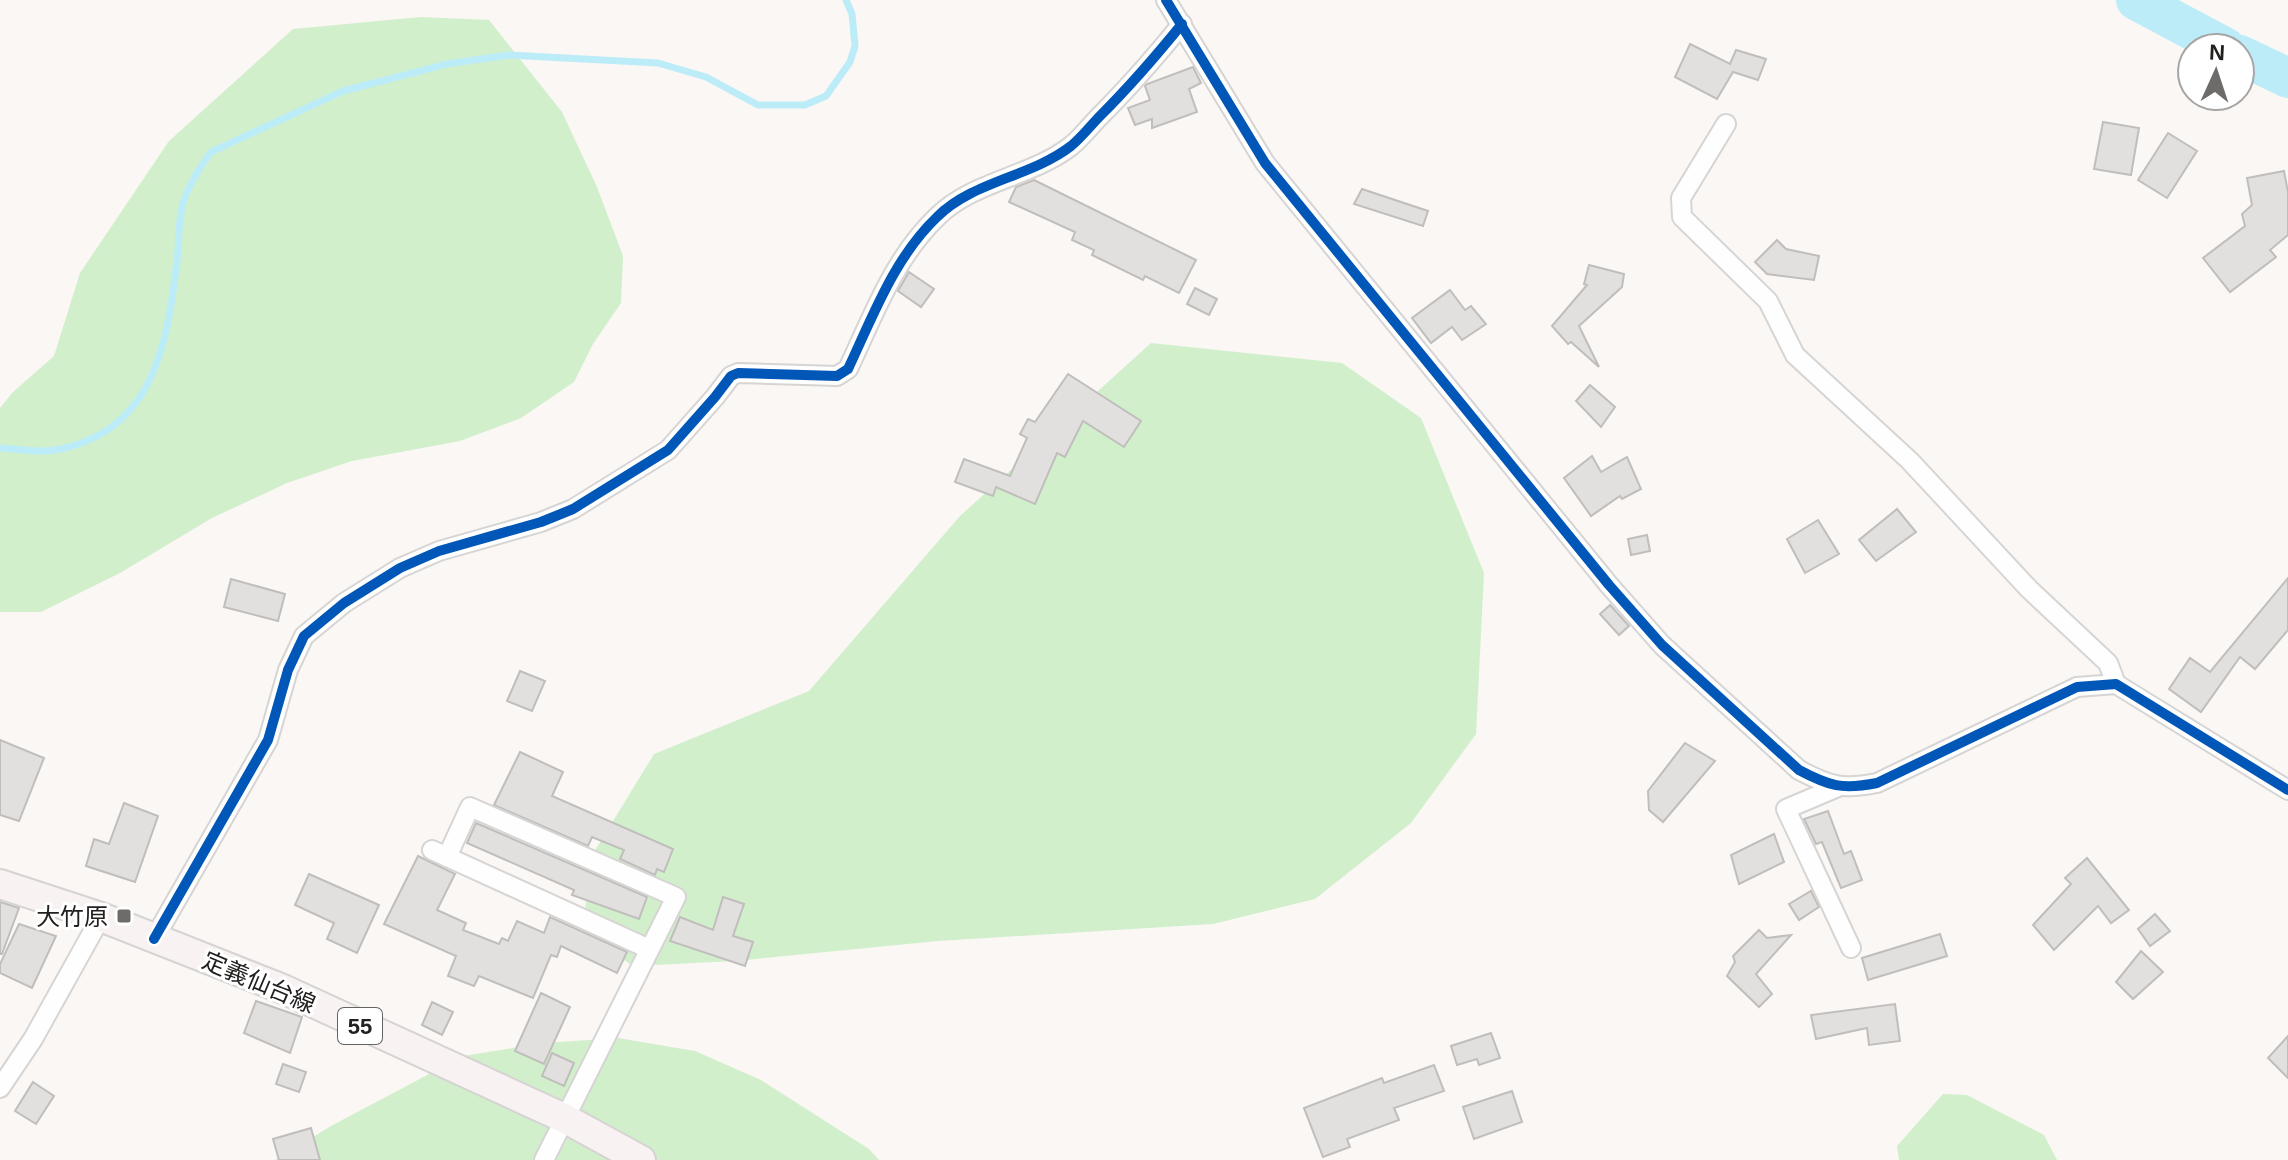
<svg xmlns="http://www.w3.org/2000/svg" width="2288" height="1160" viewBox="0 0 2288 1160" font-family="Arial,'Noto Sans JP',sans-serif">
  <rect width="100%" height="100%" fill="#faf7f5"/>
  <g fill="#d2efcc">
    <path d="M 421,17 L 489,20 L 562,112 L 597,187 L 623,256 L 621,303 L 593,344 L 574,382 L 521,418 L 460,441 L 352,461 L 287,483 L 212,518 L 120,573 L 41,612 L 0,612 L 0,408 L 13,392 L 54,356 L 80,273 L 169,141 L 293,29 Z"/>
    <path d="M 1151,343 L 1342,363 L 1421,418 L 1484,573 L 1476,734 L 1411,823 L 1315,899 L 1213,924 L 938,941 L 735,961 L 633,966 L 584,933 L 588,862 L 654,754 L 809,691 L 960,516 Z"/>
    <path d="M 618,1038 L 695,1051 L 761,1080 L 869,1149 L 879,1160 L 275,1160 L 331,1126 L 463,1056 L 545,1043 Z"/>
    <path d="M 1943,1094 L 1967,1095 L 2044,1135 L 2057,1160 L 1899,1160 L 1897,1146 Z"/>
  </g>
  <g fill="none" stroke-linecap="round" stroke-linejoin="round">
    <path stroke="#bcecf8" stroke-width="7" d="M 0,448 C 17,449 38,453 55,450 C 154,433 167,344 177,261 C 179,241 178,218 184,200 C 190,182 200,167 211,152 L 343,91 L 447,64 L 509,55 L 658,63 L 706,77 L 758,105 L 805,105 L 826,96 L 850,62 L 855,46 L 852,14 L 846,0"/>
    <g stroke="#bcecf8" stroke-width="40">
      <path d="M 2136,0 L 2226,48"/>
      <path d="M 2240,55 L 2288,78"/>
    </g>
  </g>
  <g fill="#e2e0de" stroke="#c0bebc" stroke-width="2">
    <path d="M 1690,44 L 1730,64 L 1736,50 L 1766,59 L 1758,80 L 1733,72 L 1717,99 L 1675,77 Z"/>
    <path d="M 1193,67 L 1201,83 L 1189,89 L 1197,112 L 1152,128 L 1152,119 L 1135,125 L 1128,108 L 1150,100 L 1145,86 L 1147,84 Z"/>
    <path d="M 2103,122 L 2139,128 L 2131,175 L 2094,169 Z"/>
    <path d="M 2168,133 L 2197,151 L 2167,198 L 2138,180 Z"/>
    <path d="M 2284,171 L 2288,192 L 2288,235 L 2270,250 L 2276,257 L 2230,292 L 2203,258 L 2245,226 L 2242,214 L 2252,205 L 2247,178 Z"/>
    <path d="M 1034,180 L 1196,260 L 1179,293 L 1145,276 L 1143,280 L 1092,255 L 1094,250 L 1072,240 L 1075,232 L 1009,202 L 1016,187 Z"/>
    <path d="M 1362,189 L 1428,211 L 1423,226 L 1354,204 Z"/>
    <path d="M 1777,240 L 1786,249 L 1819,256 L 1814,280 L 1767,274 L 1755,262 Z"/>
    <path d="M 1589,265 L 1624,274 L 1622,287 L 1579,326 L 1599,367 L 1571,342 L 1568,344 L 1552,326 L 1587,285 L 1584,284 Z"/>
    <path d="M 909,272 L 934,289 L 921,307 L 898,291 Z"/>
    <path d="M 1195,288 L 1217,299 L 1209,315 L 1187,304 Z"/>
    <path d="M 1450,290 L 1465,310 L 1471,306 L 1486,324 L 1462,340 L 1452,327 L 1431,343 L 1412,318 Z"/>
    <path d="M 1068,374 L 1141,421 L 1124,447 L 1083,421 L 1065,457 L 1057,453 L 1035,504 L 996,487 L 993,496 L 955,482 L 964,459 L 1010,476 L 1027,438 L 1020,434 L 1028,419 L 1035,422 Z"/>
    <path d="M 1590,385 L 1615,407 L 1601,427 L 1576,401 Z"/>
    <path d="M 1592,456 L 1601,472 L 1627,457 L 1641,489 L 1622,499 L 1620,496 L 1591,516 L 1564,478 Z"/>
    <path d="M 1897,509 L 1916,532 L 1876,561 L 1859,540 Z"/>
    <path d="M 1818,520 L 1839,554 L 1805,573 L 1787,539 Z"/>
    <path d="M 1647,535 L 1650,551 L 1631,555 L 1628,539 Z"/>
    <path d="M 2288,578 L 2288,630 L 2255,669 L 2240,657 L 2201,712 L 2169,689 L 2190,658 L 2210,672 Z"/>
    <path d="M 231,579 L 285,594 L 278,621 L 224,607 Z"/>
    <path d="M 1610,605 L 1629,626 L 1619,635 L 1600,614 Z"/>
    <path d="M 520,671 L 545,681 L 532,711 L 507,701 Z"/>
    <path d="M 0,740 L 44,758 L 19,821 L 0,815 Z"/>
    <path d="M 1685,743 L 1715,761 L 1663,822 L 1649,810 L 1648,791 Z"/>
    <path d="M 520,752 L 563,772 L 552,796 L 673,849 L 664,872 L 657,869 L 655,875 L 620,859 L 624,850 L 592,837 L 588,846 L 494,805 Z"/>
    <path d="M 124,803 L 158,816 L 135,882 L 86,866 L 94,839 L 109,844 Z"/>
    <path d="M 1828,811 L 1844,854 L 1851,851 L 1862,880 L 1841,888 L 1822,842 L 1816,844 L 1804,819 Z"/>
    <path d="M 476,823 L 647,897 L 639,919 L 572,895 L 574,890 L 467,843 Z"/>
    <path d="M 1774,834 L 1784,862 L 1739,884 L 1731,855 Z"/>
    <path d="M 418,856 L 455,874 L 437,910 L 466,923 L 463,930 L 499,944 L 502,938 L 508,941 L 517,921 L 544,933 L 550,917 L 627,952 L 617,973 L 561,946 L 557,957 L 551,955 L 533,998 L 479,976 L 474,986 L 448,976 L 456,956 L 384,924 Z"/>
    <path d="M 2087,858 L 2129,910 L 2111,923 L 2098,906 L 2054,950 L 2033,925 L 2071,884 L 2065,878 Z"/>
    <path d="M 309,874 L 379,905 L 357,953 L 327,939 L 334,923 L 295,905 Z"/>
    <path d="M 1811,891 L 1819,907 L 1799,920 L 1789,904 Z"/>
    <path d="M 723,897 L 744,904 L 733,936 L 753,942 L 745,966 L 670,941 L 680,917 L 713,930 Z"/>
    <path d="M 0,902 L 19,908 L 2,954 L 0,954 Z"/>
    <path d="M 2155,914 L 2170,931 L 2150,946 L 2138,929 Z"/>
    <path d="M 19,924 L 56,936 L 32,988 L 0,973 L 0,964 Z"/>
    <path d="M 1759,930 L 1767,938 L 1791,935 L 1756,974 L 1772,994 L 1759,1007 L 1727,976 L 1735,962 L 1733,956 Z"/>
    <path d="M 1940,934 L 1947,956 L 1868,980 L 1862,958 Z"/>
    <path d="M 2141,951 L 2163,972 L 2133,999 L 2116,982 Z"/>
    <path d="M 541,993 L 570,1007 L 544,1064 L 515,1051 Z"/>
    <path d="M 256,1001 L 302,1017 L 290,1053 L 244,1033 Z"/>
    <path d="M 432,1002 L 453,1012 L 442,1035 L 422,1025 Z"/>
    <path d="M 1895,1004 L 1900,1041 L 1869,1045 L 1867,1028 L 1816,1039 L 1811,1015 Z"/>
    <path d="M 1491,1033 L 1500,1058 L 1479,1065 L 1477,1059 L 1457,1065 L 1451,1046 Z"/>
    <path d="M 2288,1036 L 2288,1078 L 2268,1058 Z"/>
    <path d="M 552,1053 L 574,1063 L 564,1086 L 542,1076 Z"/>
    <path d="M 283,1064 L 306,1072 L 299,1092 L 276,1084 Z"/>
    <path d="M 1434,1065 L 1444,1091 L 1394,1108 L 1399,1120 L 1347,1139 L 1350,1147 L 1323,1157 L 1304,1108 L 1382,1078 L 1384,1083 Z"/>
    <path d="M 33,1082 L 54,1096 L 36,1124 L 15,1111 Z"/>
    <path d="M 1512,1091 L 1522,1122 L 1474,1139 L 1463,1107 Z"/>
    <path d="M 311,1128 L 320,1160 L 279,1160 L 273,1139 Z"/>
  </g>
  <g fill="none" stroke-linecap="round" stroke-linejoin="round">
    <defs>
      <g id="minor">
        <path d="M 1166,0 L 1265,163 L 1609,585 L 1662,645 L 1799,770 C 1829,786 1842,790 1877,783 L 2077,687 L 2116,684 L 2288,790"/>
        <path d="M 1726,124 L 1681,198 L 1682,217 L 1768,301 L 1795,355 L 1910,461 L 2029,589 L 2108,663 L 2116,684"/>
        <path d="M 1838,787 L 1786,809 L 1851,948"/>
        <path d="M 432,850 L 649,949"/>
        <path d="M 447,857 L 470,807 L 676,897 L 544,1160"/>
        <path d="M 154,939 L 268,740 L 288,670 L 304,636 L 344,603 L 400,568 L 439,551 L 541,522 L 573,509 L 668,450 L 715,397 L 731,376 L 738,373 L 837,376 L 848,369 C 873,316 894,258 937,217 C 973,181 1031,177 1071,146 C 1082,137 1091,125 1101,115 C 1130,86 1156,56 1182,24"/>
        <path d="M 0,1088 L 33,1039 L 101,917"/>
      </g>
      <path id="primary" d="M 0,884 L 101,917 L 283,989 L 564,1118 L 641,1160"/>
    </defs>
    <use href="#minor" stroke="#d6d5d3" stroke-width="22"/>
    <use href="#primary" stroke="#d6d4d3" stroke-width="32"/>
    <use href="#minor" stroke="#fefefe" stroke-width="18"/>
    <use href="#primary" stroke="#f8f2f2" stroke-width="28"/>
    <defs>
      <g id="cycleway">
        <path d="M 1166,0 L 1265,163 L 1609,585 L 1662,645 L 1799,770 C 1829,786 1842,790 1877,783 L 2077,687 L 2116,684 L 2288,790"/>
        <path d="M 154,939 L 268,740 L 288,670 L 304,636 L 344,603 L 400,568 L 439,551 L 541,522 L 573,509 L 668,450 L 715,397 L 731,376 L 738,373 L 837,376 L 848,369 C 873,316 894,258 937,217 C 973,181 1031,177 1071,146 C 1082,137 1091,125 1101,115 C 1130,86 1156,56 1182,24"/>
      </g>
    </defs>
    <use href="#cycleway" stroke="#fff" stroke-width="15"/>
    <use href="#cycleway" stroke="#0057b8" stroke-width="10"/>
  </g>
  <rect fill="#6e6c6a" stroke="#fff" stroke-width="3" x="116" y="908" width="16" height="16" rx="4"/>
  <g text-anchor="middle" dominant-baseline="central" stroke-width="6" stroke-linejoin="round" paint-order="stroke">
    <rect fill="#fff" stroke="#646462" stroke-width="2" x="338" y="1008" width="44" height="36" rx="6"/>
    <g font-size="22" font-weight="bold" fill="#22211f">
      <text x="360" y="1026">55</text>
    </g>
    <g font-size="24" fill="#22211f" stroke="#fff" text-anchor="end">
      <text x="108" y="916">大竹原</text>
    </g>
    <g font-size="24" fill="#22211f" stroke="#fff">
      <text transform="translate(259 982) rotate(23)">定義仙台線</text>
    </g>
  </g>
  <g transform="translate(2216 72) rotate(3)"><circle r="38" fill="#ffffff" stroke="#a7a6a5" stroke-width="2"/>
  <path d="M0-6L14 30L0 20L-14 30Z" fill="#6e6c6a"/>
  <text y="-12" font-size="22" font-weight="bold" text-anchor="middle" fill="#22211f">N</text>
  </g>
</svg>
